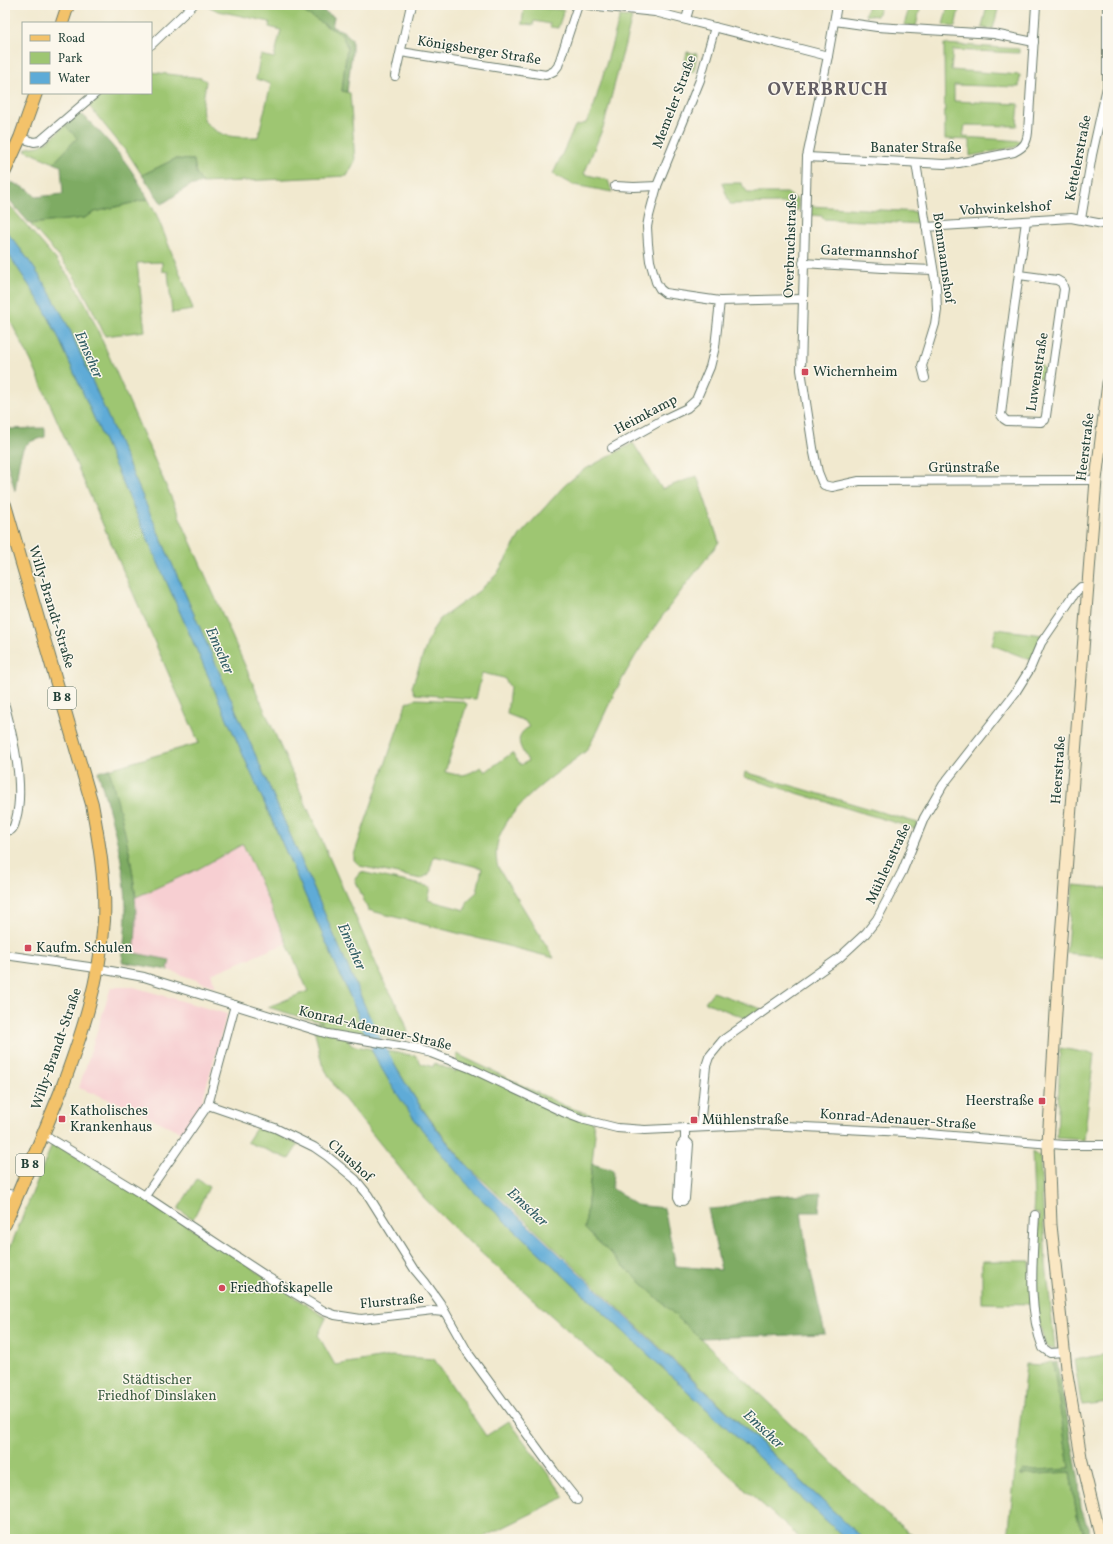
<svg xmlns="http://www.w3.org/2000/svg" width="1113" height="1544" viewBox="0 0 1113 1544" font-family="Vollkorn,serif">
  <rect width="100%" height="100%" fill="#fbf7ec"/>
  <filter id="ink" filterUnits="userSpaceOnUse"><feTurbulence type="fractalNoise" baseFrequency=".025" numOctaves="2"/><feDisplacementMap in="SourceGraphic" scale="8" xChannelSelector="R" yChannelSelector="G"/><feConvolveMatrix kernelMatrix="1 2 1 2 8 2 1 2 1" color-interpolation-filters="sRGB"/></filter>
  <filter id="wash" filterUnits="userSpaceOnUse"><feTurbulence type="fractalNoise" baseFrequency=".012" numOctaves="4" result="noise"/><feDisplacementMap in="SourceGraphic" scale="16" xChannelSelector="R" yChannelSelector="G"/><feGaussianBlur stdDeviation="0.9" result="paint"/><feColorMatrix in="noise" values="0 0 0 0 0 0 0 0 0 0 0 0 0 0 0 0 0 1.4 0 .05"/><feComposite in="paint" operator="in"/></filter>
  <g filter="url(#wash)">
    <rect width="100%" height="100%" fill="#f1e9cf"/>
    <g fill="#f7cfd2">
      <path d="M 243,844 L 287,943 L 211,974 L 216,987 L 168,970 L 170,960 L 134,954 L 136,897 L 198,869 Z"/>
      <path d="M 111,987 L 134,987 L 227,1014 L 202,1102 L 183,1133 L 126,1106 L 79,1088 Z"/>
    </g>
    <g fill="#9ec672" stroke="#5e8253">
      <path d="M 206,5 L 292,5 L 318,20 L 326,26 L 340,33 L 345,40 L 347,47 L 342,91 L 350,93 L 355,161 L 347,176 L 202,183 L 196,173 L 194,160 L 175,159 L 142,175 L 129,155 L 89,106 L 105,93 L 151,93 L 151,72 L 201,78 L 206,81 C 205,93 200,108 204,119 C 205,123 209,126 212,128 C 226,139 241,137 258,137 L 271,84 L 256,79 L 260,58 L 261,55 L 274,58 L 281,30 L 269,27 L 270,22 L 218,11 Z"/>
      <path d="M 868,5 L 881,5 L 877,16 L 865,15 Z"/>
      <path d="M 910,5 L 921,5 L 916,26 L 904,25 Z"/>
      <path d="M 948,5 L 960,5 L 955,27 L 943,25 Z"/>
      <path d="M 987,5 L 999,5 L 993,29 L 982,28 Z"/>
      <path d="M 524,7 L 564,10 L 558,28 L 550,27 L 550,24 L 534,21 L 533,25 L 522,24 Z"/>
      <path d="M 620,16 L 632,17 L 604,125 L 584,174 L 608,180 L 612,192 L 574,185 L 553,174 L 575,126 L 586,123 L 594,106 Z"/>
      <path d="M 944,44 L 1019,49 L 1019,53 L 953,50 L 951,70 L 1020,75 L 1019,87 L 954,85 L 954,101 L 1019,104 L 1017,126 L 965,125 L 963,137 L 1023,141 L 1016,147 L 970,156 L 970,140 L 945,139 Z"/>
      <path d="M 687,52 L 697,54 L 694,72 L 683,70 Z"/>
      <path d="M 65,125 L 78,137 L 54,163 L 25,150 C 30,145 37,148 43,144 C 51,140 59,131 65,125 Z"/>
      <path d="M 722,183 L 741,183 L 748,193 L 787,193 L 798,200 L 798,211 L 784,203 L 730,204 Z"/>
      <path d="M 148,199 L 157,216 L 185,286 L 193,310 L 172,313 L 168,272 L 162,271 L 162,262 L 137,263 L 145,331 L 105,336 C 96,316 86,295 74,276 C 61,258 45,241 30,224 L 84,218 L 95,212 Z"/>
      <path d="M 5,200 L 58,262 L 73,282 L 87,306 L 384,982 C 394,999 406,1018 409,1038 L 403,1037 L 397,1040 L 378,1036 L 70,330 C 52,294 31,260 5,230 Z"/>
      <path d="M 810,206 L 919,212 L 921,224 L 823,219 L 822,216 L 809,215 Z"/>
      <path d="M 5,249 L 42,305 L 56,332 L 367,1035 L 344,1031 L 351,1045 L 371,1049 C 400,1105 434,1147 476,1194 L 846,1539 L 801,1539 L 459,1233 L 424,1198 L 337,1090 L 322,1064 L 313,1023 L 323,1022 L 297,1016 L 268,1007 L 308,991 L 243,844 L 198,869 L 136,897 L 130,855 L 109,769 L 199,743 L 31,361 L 5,311 Z"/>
      <path d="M 1041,365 L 1044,368 L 1042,379 L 1031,375 L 1036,368 Z"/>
      <path d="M 633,443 L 662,489 L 697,476 L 719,542 C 686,585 651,627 625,674 C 612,696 602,720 591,743 L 586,751 C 553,777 484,819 498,867 L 554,958 L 368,910 L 355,879 L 361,872 L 431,887 L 428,900 L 465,910 L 468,900 L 477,892 L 482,868 L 434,856 L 429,874 L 421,879 L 360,866 L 354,860 L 354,855 L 405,707 L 407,702 L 416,699 L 461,701 L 467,704 L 445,772 C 463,777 465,776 481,767 L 485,772 L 512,753 L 521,765 L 528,761 C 521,748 512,737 529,727 L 525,721 L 507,714 L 510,687 L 504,678 L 482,673 L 476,699 L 415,694 L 412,687 L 428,641 L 434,628 L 440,619 L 479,591 L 497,574 L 520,535 L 564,486 L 582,471 Z"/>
      <path d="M 996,629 L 1043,635 L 1031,660 L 992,645 Z"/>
      <path d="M 745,772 L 918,823 L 916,829 L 744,777 Z"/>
      <path d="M 1073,885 L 1108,888 L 1108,957 L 1066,953 Z"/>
      <path d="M 713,992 L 762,1009 L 747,1019 L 705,1002 Z"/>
      <path d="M 1060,1048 L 1094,1054 L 1084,1140 L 1057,1138 Z"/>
      <path d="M 387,1051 L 416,1056 L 420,1063 L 433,1067 L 434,1063 L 456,1072 L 457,1054 L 565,1106 L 591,1115 L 595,1134 L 585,1229 L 886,1514 L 917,1539 L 863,1539 L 470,1168 C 438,1132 410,1094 387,1051 Z"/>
      <path d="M 257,1127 L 273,1132 L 298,1145 L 289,1159 L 247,1142 Z"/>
      <path d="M 53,1142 L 215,1243 L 326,1318 L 318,1335 L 335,1365 L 391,1356 L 434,1359 L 486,1436 L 509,1421 L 565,1497 L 480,1539 L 5,1539 L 5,1260 Z"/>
      <path d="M 1032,1152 L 1040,1157 L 1046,1263 L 1055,1349 L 1049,1348 L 1045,1345 L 1037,1314 L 1035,1281 L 1039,1214 L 1033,1212 L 1034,1199 Z"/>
      <path d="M 197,1179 L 209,1187 L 193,1219 L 178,1209 Z"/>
      <path d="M 982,1261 L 1030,1261 L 1032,1304 L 982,1303 Z"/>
      <path d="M 1108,1354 L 1108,1402 L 1083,1405 L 1081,1402 L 1074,1360 Z"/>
      <path d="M 1050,1361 L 1054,1364 L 1069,1468 L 1023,1471 L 1021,1475 L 1070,1472 L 1077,1516 L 1085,1539 L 1008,1539 L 1026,1364 L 1041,1365 Z"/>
    </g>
    <g fill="#7eab64" stroke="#4e744c">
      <path d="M 292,5 L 313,5 L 334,17 L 332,27 L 343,31 L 352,39 L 352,52 L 347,92 L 342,91 L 347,47 L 342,35 Z"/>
      <path d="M 79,114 L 84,116 C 111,143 131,165 148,199 L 95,212 L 84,218 L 30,224 L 6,196 L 11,182 L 29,190 L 36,197 L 63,194 L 61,166 L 54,163 L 77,138 L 65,125 Z"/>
      <path d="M 175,159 L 194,160 L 196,173 L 202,183 L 189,186 L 162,204 L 142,175 Z"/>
      <path d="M 45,428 L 45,437 C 38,439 29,441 25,446 C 18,455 17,480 15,491 L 5,455 L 5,429 Z"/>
      <path d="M 109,769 C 125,830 142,890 134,953 L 170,960 L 168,970 L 122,962 C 124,944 126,926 126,907 C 125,861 111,816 98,772 Z"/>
      <path d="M 592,1164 L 613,1170 L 612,1188 L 636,1205 L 664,1208 L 676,1266 L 721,1270 L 708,1209 L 723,1208 L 759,1197 L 821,1193 L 819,1212 L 801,1212 L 807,1255 L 825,1334 L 699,1338 L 585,1229 Z"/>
      <path d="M 1057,1362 L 1079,1481 L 1081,1508 L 1092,1539 L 1085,1539 L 1077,1516 L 1070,1472 L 1021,1475 L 1021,1472 L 1023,1471 L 1069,1468 L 1053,1363 Z"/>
    </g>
    <g fill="#5eabd7" stroke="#3e7486">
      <path d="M 5,230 C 31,260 52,294 70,330 L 378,1036 L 367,1035 L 56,332 L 42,305 L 5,249 Z"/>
      <path d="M 371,1049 L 387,1051 C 413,1100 445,1144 484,1184 L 863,1539 L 846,1539 L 476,1194 C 434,1147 400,1105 371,1049 Z"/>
    </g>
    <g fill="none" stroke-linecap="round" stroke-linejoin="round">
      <path stroke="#5eabd7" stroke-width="12" d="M 365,1020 L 374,1039 L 388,1064"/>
    </g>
  </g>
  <g filter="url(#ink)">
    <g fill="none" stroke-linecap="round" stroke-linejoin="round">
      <defs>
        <g id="minor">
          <path d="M 588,5 L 655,12 L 828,56"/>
          <path d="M 837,5 L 828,56 L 807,157 L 801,370 L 813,448 L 818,472 L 822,482 L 824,485 L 832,487 L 859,481 L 1096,480"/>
          <path d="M 686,19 L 690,5"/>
          <path d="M 835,21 L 877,27 L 994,34 L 1034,42"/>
          <path d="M 715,27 L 700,80 L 657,186 L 649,216 L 647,227 L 648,244 L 650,261 L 656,282 L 660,289 L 665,293 L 720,301 L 802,299"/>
          <path d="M 151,45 L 193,5"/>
          <path d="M 401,52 L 546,75 L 554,71 L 558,66 L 578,5"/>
          <path d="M 395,76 L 411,5"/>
          <path d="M 20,138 L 34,142 L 40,141 L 96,93"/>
          <path d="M 807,157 L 944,164 L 959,163 L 1014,152 C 1024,147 1027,143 1028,132 L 1036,5"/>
          <path d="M 916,163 L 936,286 L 937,310 L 935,324 L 922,366 L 925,378"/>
          <path d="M 615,186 L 634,187 L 657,186"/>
          <path d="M 1081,219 L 1092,155 L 1107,87 L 1107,5"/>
          <path d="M 926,227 L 1071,218 L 1108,225"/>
          <path d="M 803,263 L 883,268 L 933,270"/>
          <path d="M 1019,275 L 1057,280 L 1062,283 L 1064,289 L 1046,416 L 1045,420 L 1041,422 L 1007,421 L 1004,419 L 1001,415 L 1007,362 L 1026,221"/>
          <path d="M 612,448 L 664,419 L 687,408 L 696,400 L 710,367 L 715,347 L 720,301"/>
          <path d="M 5,706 C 13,737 25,787 16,819 C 15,822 15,827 11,830 C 10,830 6,831 5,831"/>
          <path d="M 5,955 L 89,967 L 144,977 L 328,1034 L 405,1047 L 431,1053 L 470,1068 L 563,1112 L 581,1119 L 617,1128 L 645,1130 L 751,1125 L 785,1126 L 905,1132 L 1064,1145 L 1108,1145"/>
          <path d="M 208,1105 L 275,1128 L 314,1147 L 327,1156 L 355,1179 L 368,1195 L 415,1270 L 425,1282 L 440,1303 L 468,1353 L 554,1471 L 577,1500"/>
          <path d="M 700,1127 L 706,1066 L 709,1057 L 723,1040 L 839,958 L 866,933 L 877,919 L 902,872 L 924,818 L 943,785 L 1015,693 L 1030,669 L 1041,643 L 1076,592 L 1081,587 L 1089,587"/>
          <path d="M 43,1134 L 145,1196 L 269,1278 L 324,1311 L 335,1315 L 361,1319 L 433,1311 L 444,1312"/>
          <path d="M 685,1140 L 689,1144 L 685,1199 L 683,1201 L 680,1201 L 678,1197 L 681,1145 L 685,1140 L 685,1128"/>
          <path d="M 5,1193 L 17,1196"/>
          <path d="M 145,1196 L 208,1105 L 235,1005"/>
          <path d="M 1035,1215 C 1033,1257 1027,1308 1043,1348 L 1050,1353 L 1064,1352"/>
        </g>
        <path id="secondary" d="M 1101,1539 L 1081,1457 L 1066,1368 L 1051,1225 L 1048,1143 L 1059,963 L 1096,480 L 1108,383"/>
        <g id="primary">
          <path d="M 62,23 L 68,5"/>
          <path d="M 5,171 L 20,138 L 36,93"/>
          <path d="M 5,505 L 92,804 C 99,842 106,882 104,921 C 100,981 81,1037 60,1093 C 42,1137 24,1180 5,1224"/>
        </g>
      </defs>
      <use href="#minor" stroke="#68796a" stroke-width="10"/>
      <use href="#secondary" stroke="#68796a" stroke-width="13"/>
      <use href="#primary" stroke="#68796a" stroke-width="14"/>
      <use href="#minor" stroke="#fff" stroke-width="8"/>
      <use href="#secondary" stroke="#fae7c3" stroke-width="11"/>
      <use href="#primary" stroke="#f3c26a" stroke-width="12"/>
    </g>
  </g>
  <g fill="#d1495b" stroke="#fbf7ec" stroke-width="1.5">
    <rect x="801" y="368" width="8" height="8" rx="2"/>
    <rect x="24" y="944" width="8" height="8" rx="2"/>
    <rect x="1038" y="1097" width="8" height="8" rx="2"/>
    <rect x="58" y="1115" width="8" height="8" rx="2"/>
    <rect x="690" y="1116" width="8" height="8" rx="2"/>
    <circle cx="222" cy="1288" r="4"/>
  </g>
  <g text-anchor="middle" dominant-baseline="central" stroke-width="3" stroke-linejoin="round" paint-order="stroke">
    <g fill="#fbf7ec" stroke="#61756b" stroke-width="1">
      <rect x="48" y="687" width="28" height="22" rx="3"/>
      <rect x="16" y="1154" width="28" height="22" rx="3"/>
    </g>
    <g font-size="13" font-weight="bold" fill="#1f3d34">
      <text x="62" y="698">B 8</text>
      <text x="30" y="1165">B 8</text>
    </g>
    <g font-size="14" fill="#1f3d34" stroke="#fbf7ec">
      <text transform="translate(479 51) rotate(9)">Königsberger Straße</text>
      <text transform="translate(675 102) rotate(-69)">Memeler Straße</text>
      <text x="916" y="148">Banater Straße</text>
      <text transform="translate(1079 158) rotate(-79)">Kettelerstraße</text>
      <text transform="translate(1005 209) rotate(-3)">Vohwinkelshof</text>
      <text transform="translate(791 246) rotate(-88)">Overbruchstraße</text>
      <text transform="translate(869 253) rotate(3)">Gatermannshof</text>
      <text transform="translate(943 258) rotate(82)">Bommannshof</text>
      <text transform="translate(1038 372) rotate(-81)">Luwenstraße</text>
      <text transform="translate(646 415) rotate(-28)">Heimkamp</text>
      <text transform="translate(1086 447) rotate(-83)">Heerstraße</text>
      <text x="964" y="468">Grünstraße</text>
      <text transform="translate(51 607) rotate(73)">Willy-Brandt-Straße</text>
      <text transform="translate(1059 770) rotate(-86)">Heerstraße</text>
      <text transform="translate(889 864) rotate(-65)">Mühlenstraße</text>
      <text transform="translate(375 1029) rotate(13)">Konrad-Adenauer-Straße</text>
      <text transform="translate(57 1049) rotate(-71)">Willy-Brandt-Straße</text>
      <text transform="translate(898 1120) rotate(4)">Konrad-Adenauer-Straße</text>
      <text transform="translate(350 1161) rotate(42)">Claushof</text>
      <text transform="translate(392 1302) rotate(-5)">Flurstraße</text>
    </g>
    <g font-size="14" fill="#1f3d34" stroke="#fbf7ec" text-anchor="start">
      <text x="813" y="372">Wichernheim</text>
      <text x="36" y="948">Kaufm. Schulen</text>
      <text x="1034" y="1101" text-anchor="end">Heerstraße</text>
      <text x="70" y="1111">Katholisches<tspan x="70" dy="16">Krankenhaus</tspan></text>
      <text x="702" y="1120">Mühlenstraße</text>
      <text x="230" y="1288">Friedhofskapelle</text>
    </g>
    <g font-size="14" fill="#3f5f44" stroke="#fbf7ec">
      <text x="157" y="1380">Städtischer<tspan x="157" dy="16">Friedhof Dinslaken</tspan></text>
    </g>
    <g font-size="15" font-style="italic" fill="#325e65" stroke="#fbf7ec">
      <text transform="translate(88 355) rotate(66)">Emscher</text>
      <text transform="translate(219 651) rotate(66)">Emscher</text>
      <text transform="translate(351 947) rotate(66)">Emscher</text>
      <text transform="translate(527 1208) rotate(43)">Emscher</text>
      <text transform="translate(763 1430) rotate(43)">Emscher</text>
    </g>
    <g font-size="18" font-weight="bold" letter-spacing="1" fill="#625d63" stroke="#fbf7ec">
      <text x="828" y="90">OVERBRUCH</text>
    </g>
  </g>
  <rect width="1113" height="1544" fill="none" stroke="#fbf7ec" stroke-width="20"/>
  <rect x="22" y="22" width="130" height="72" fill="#fbf7ec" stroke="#a3ada2"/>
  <rect x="30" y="35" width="20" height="6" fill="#f3c26a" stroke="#a3ada2"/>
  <text x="58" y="42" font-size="12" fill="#1f3d34">Road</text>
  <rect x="30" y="52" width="20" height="12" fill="#9ec672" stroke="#a3ada2"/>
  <text x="58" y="62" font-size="12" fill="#1f3d34">Park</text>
  <rect x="30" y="72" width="20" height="12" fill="#5eabd7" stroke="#a3ada2"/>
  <text x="58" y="82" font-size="12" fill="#1f3d34">Water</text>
</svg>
